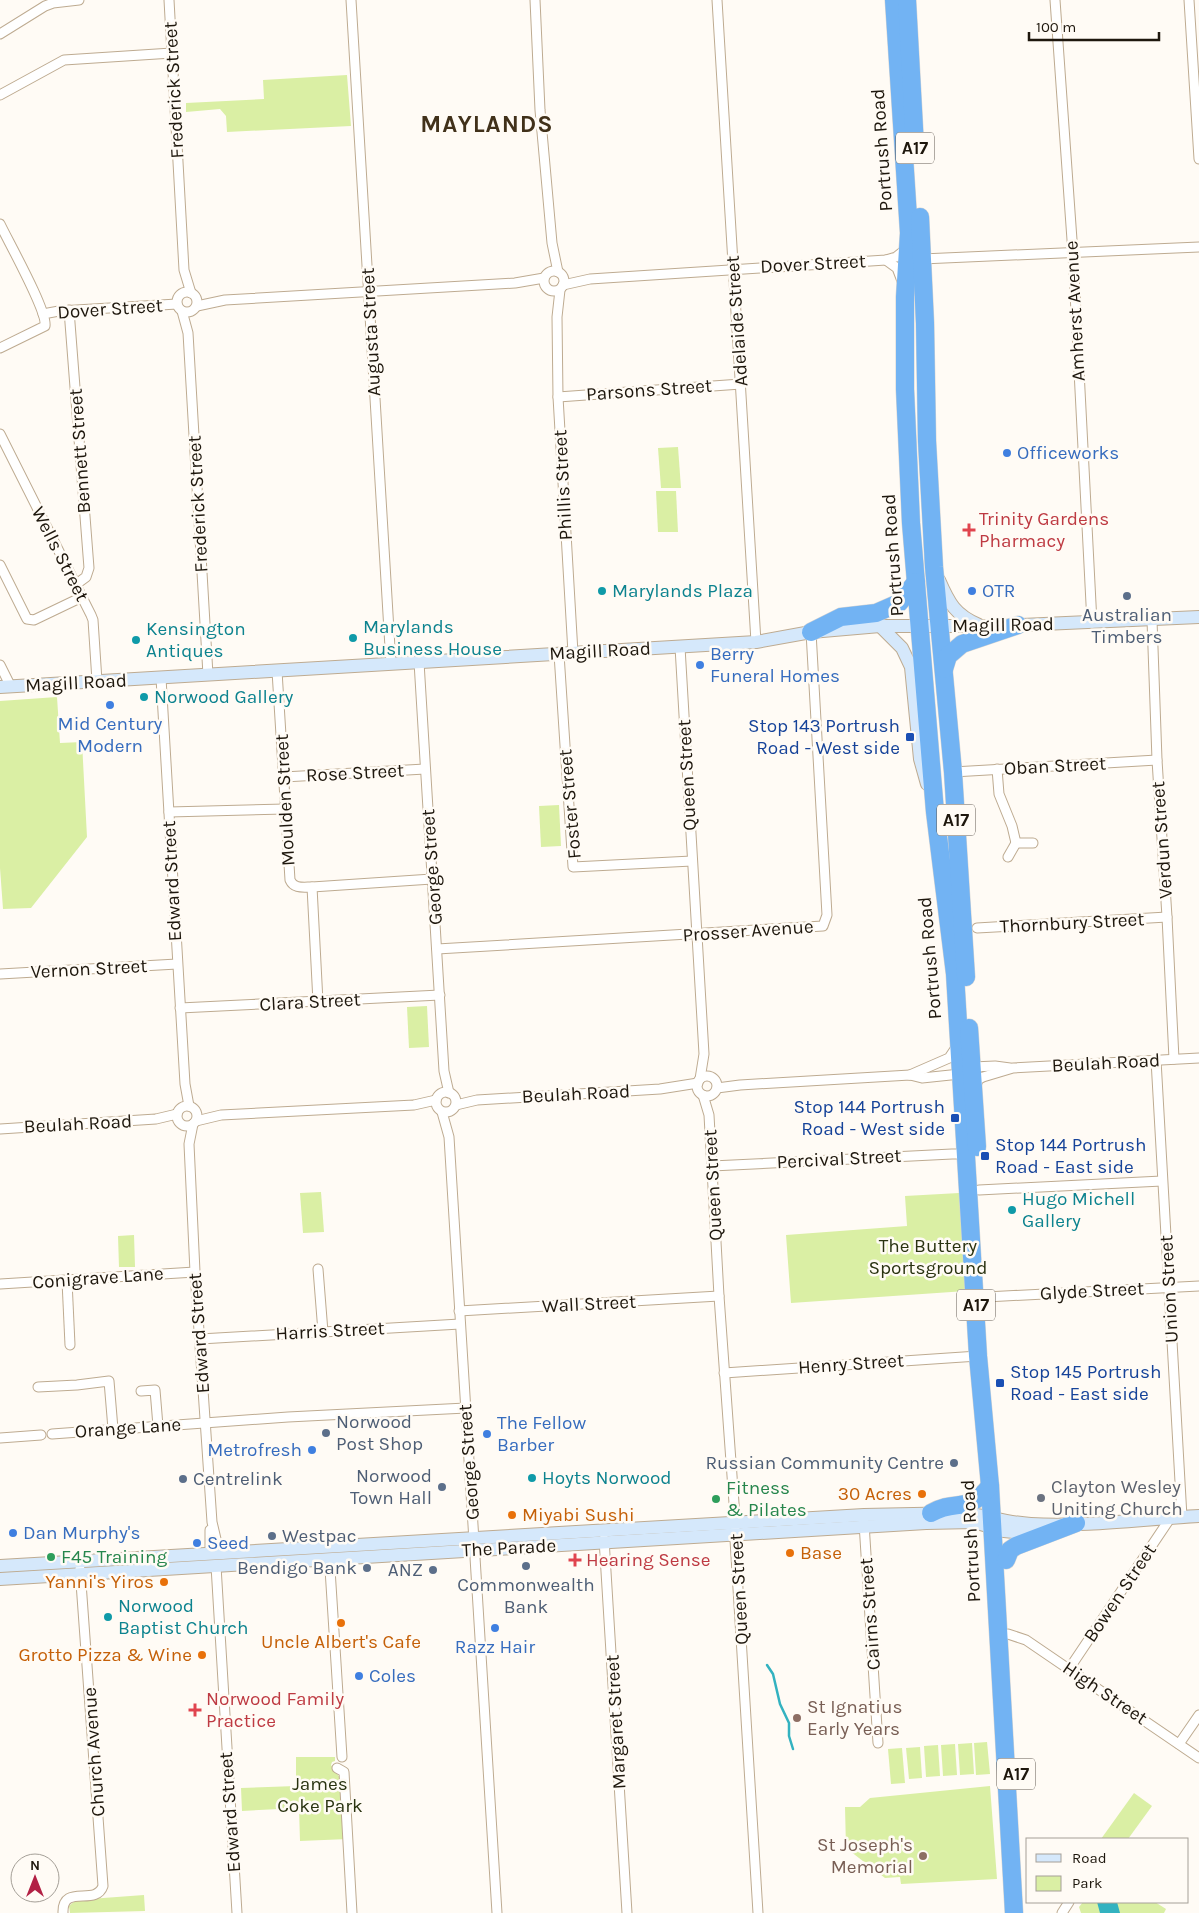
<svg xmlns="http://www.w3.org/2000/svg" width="1199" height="1913" viewBox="0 0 1199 1913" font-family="Karla,sans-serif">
  <rect width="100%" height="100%" fill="#fffbf5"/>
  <g fill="#daefa4">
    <path d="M 347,75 L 351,126 L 227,132 L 226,116 L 220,109 L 186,112 L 186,103 L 264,99 L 263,80 Z"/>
    <path d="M 678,447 L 681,488 L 661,488 L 658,448 Z"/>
    <path d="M 656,491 L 676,491 L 678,532 L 658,532 Z"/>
    <path d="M 57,697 L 60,743 L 82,742 L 87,837 L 31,908 L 3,909 L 0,868 L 0,701 Z"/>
    <path d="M 559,805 L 561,846 L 541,847 L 539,806 Z"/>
    <path d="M 427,1006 L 429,1047 L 409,1048 L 407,1007 Z"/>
    <path d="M 321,1192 L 324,1232 L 303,1233 L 300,1193 Z"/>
    <path d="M 959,1193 L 966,1291 L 791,1303 L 786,1235 L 907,1226 L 905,1196 Z"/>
    <path d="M 134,1235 L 135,1267 L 119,1267 L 118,1236 Z"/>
    <path d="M 987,1742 L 990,1774 L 976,1775 L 974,1743 Z"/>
    <path d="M 972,1743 L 974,1774 L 960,1775 L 958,1744 Z"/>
    <path d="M 955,1744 L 957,1775 L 943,1776 L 941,1745 Z"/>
    <path d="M 938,1745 L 940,1776 L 926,1777 L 924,1746 Z"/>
    <path d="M 920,1747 L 922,1778 L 909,1779 L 906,1748 Z"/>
    <path d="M 902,1748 L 905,1783 L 891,1784 L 888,1749 Z"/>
    <path d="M 296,1757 L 335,1757 L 335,1761 L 332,1762 L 331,1765 L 340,1778 L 348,1839 L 300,1841 L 299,1808 L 242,1811 L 241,1788 L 296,1786 Z"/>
    <path d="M 990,1786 L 997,1879 L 901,1884 L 900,1877 L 885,1878 L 846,1848 L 845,1807 L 860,1807 L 870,1798 Z"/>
    <path d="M 1134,1793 L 1152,1806 L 1128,1839 L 1101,1839 Z"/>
    <path d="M 144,1895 L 145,1911 L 70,1913 L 69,1906 L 76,1900 Z"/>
    <path d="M 1083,1902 L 1155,1902 L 1166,1909 L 1164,1913 L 1081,1913 L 1079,1907 Z"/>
  </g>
  <path fill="#33b2c0" d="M 1097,1902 L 1117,1902 L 1120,1913 L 1100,1913 Z"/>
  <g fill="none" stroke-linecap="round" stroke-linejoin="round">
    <path stroke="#33b2c0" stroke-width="2.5" d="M 767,1665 L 773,1674 L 780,1704 L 789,1723 L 789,1736 L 793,1749"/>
    <defs>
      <g id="street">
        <path d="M 169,0 L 184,270 L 191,293"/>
        <path d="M 351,0 L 391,664"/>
        <path d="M 535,0 L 540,110 L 552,243 L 558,272"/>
        <path d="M 717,0 L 756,642"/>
        <path d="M 1055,0 L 1073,254 L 1092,623"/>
        <path d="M 1189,0 L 1199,159"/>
        <path d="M 0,34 L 45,6 L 53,3 L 79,0"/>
        <path d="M 0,95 L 64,60 L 172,53"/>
        <path d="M 0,224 C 8,241 48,312 45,326 L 0,348"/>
        <path d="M 922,259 L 1199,247"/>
        <path d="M 886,260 L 897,268 L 902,281"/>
        <circle cx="554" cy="281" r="10"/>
        <path d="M 563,285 L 590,279 L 886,260 L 896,257 L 906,249"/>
        <path d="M 560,290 L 557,317 L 558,397 L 573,653"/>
        <circle cx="187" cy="302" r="10"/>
        <path d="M 197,306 L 225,300 L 515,283 L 544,278"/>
        <path d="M 69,310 L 89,568 L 86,577 L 75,585"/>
        <path d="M 182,311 L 188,333 L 208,675"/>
        <path d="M 43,314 L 59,311 L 177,304"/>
        <path d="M 558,397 L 741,384"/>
        <path d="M 0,434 L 91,615 L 93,620 L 97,681"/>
        <path d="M 0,565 L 27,619 L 34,620 L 82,597"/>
        <path d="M 1152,620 L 1157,760 L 1167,917 L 1174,1059"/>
        <path d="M 680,647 L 704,1054 L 700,1079"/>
        <path d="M 559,654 L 573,867 L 692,861"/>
        <path d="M 419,662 L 444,1071 L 449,1093"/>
        <path d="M 0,665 L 11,687"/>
        <path d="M 277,671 L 290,880 C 294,889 303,887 312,887 L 318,1002"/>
        <path d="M 161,678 L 185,1084 L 189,1106"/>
        <path d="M 997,769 L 999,794 L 1012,826 L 1016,843"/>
        <path d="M 953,772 L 1157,760"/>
        <path d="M 284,777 L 425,769"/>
        <path d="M 169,812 L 285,809"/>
        <path d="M 1016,843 L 1033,843"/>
        <path d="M 1008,857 L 1016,843"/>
        <path d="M 312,887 L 432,879"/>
        <path d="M 977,928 L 1167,917"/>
        <path d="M 437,949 L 823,926 L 827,915 L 811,632"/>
        <path d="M 0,974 L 177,964"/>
        <path d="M 180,1008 L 440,995"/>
        <path d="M 1156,1060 L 1182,1517"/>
        <path d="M 973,1067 L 995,1066 L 1010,1068"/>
        <path d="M 910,1075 L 949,1058 L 957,1046"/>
        <circle cx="707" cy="1086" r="10"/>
        <path d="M 717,1088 L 740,1085 L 910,1075 L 922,1078 L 960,1074"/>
        <path d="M 974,1088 L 979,1079 L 983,1077 L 1013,1068 L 1199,1058"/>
        <circle cx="446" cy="1102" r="10"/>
        <path d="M 703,1095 L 709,1115 L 719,1296 L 735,1517 L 735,1540 L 758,1913"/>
        <path d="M 456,1105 L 477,1100 L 660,1089 L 698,1083"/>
        <circle cx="187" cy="1116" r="10"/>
        <path d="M 442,1112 L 449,1137 L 497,1913"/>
        <path d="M 196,1121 L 221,1115 L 414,1105 L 436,1100"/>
        <path d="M 193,1124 L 189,1144 L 195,1272 L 212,1522 L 216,1539 L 223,1554"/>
        <path d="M 0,1129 L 156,1119 L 177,1114"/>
        <path d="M 712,1166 L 952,1154 L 966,1154"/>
        <path d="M 979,1190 L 1162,1181"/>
        <path d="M 318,1269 L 323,1332"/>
        <path d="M 67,1281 L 70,1345"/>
        <path d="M 0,1284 L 195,1272"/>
        <path d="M 986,1297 L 1199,1286"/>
        <path d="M 459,1311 L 719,1296"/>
        <path d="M 200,1339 L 460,1324"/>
        <path d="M 724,1373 L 978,1356"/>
        <path d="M 38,1387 L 77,1385 L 109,1381 L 113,1429"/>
        <path d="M 141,1391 L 155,1390 L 158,1426"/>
        <path d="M 52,1434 L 288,1417 L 466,1408"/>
        <path d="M 0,1438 L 41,1435"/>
        <path d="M 864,1523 L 878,1743"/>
        <path d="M 210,1530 L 210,1554"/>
        <path d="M 604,1539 L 627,1913"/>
        <path d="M 216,1566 L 237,1913"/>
        <path d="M 330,1569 L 342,1757"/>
        <path d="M 1008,1634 L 1026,1640 L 1199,1758"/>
        <path d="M 1069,1669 L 1171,1517"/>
        <path d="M 1179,1744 L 1199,1715"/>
        <path d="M 337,1768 L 344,1772 L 352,1913"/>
        <path d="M 63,1913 C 62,1883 96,1907 103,1886 L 80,1569"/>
        <path d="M 1062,1913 L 1069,1902"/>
      </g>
      <g id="secondary">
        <path d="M 939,580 C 949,603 955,615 979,625"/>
        <path d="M 880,626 L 902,648 L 911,667 L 920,759 L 927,784"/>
        <path d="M 0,687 L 756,642 L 811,632 L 880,626 L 1002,626 L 1199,617"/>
        <path d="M 0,1566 L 864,1515 L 963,1513 C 986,1515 1007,1523 1031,1524 C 1086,1527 1143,1519 1199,1516"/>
        <path d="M 0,1579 L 926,1523 L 974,1522 L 1004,1531 L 1032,1534 L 1042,1532"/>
      </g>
      <g id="highway">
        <path d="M 894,0 L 909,233 L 905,297 L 905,389 L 911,523 L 935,812 L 955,974 L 978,1356 L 990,1486 L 1014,1913"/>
        <path d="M 907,0 L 915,146"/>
        <path d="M 920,217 L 925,323 L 927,441 L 934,567 L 953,772 L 966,977"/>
        <path d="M 811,632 L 841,617 L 876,613 L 899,603 L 916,582"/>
        <path d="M 944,669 L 948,656 L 962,644 L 1018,625"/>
        <path d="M 969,1028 L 977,1147"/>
        <path d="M 931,1513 C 957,1498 967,1515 990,1486"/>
        <path d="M 1006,1560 L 1010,1550 L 1016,1546 L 1076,1523"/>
      </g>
    </defs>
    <use href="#street" stroke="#beab91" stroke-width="11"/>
    <use href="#secondary" stroke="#beab91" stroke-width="14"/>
    <use href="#highway" stroke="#d6d5d3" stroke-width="19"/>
    <use href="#street" stroke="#fff" stroke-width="9"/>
    <use href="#secondary" stroke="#d5e8fb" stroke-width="12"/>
    <use href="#highway" stroke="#72b3f3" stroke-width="18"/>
  </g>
  <g fill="#3f7fe0" stroke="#fffbf5" stroke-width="2">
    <circle cx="1007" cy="453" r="5"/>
    <circle cx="972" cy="591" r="5"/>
    <circle cx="700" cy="665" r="5"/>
    <circle cx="110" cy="705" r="5"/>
    <circle cx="487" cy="1434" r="5"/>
    <circle cx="312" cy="1450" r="5"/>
    <circle cx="13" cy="1533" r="5"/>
    <circle cx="197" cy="1543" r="5"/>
    <circle cx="495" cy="1628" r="5"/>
    <circle cx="359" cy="1676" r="5"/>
  </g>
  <g fill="#e0444e" stroke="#fffbf5" stroke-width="2">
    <path d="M966.5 522.5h5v5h5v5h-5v5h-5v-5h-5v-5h5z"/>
    <path d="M572.5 1552.5h5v5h5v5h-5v5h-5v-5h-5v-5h5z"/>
    <path d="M192.5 1702.5h5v5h5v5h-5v5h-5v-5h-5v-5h5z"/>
  </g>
  <g fill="#0f9aa8" stroke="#fffbf5" stroke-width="2">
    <circle cx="602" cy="591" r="5"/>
    <circle cx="353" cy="638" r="5"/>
    <circle cx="136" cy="640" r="5"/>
    <circle cx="144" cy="697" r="5"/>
    <circle cx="1012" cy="1210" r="5"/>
    <circle cx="532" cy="1478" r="5"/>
    <circle cx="108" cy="1617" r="5"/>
  </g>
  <g fill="#5c6f8a" stroke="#fffbf5" stroke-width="2">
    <circle cx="1127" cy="596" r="5"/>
    <circle cx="326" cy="1433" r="5"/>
    <circle cx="954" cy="1463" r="5"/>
    <circle cx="183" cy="1479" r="5"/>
    <circle cx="442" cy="1487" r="5"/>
    <circle cx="272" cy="1536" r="5"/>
    <circle cx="526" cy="1566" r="5"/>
    <circle cx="367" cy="1568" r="5"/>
    <circle cx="433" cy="1570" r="5"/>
  </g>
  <g fill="#1a4fb4" stroke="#fffbf5" stroke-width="2">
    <rect x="905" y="732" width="10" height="10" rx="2.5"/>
    <rect x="950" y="1113" width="10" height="10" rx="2.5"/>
    <rect x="980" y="1151" width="10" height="10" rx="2.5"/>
    <rect x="995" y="1378" width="10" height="10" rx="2.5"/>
  </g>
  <g fill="#e8710a" stroke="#fffbf5" stroke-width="2">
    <circle cx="922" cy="1494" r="5"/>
    <circle cx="512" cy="1515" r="5"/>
    <circle cx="790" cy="1553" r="5"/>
    <circle cx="164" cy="1582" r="5"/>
    <circle cx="341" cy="1623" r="5"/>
    <circle cx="202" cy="1655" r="5"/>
  </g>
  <circle fill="#6b7280" stroke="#fffbf5" stroke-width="2" cx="1041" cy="1498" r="5"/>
  <g fill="#2e9e5b" stroke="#fffbf5" stroke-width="2">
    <circle cx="716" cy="1499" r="5"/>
    <circle cx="51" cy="1557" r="5"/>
  </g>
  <g fill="#8d6e63" stroke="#fffbf5" stroke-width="2">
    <circle cx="797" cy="1718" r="5"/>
    <circle cx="923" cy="1856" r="5"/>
  </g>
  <g text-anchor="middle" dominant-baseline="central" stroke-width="5" stroke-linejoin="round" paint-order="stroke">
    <g fill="#fffbf5" stroke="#625b53" stroke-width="1">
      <rect x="896" y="132.5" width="38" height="31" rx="4"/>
      <rect x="937" y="804.5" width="38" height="31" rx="4"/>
      <rect x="957" y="1289.5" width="38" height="31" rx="4"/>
      <rect x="997" y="1758.5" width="38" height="31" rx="4"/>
    </g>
    <g font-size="18" font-weight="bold" fill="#1e170d">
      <text x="915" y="148">A17</text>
      <text x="956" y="820">A17</text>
      <text x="976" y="1305">A17</text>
      <text x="1016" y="1774">A17</text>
    </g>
    <g font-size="19" fill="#1e170d" stroke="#fffbf5">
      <text transform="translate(174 90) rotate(-93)">Frederick Street</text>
      <text transform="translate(882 150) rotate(-94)">Portrush Road</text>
      <text transform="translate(813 264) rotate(-3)">Dover Street</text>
      <text transform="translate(110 309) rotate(-4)">Dover Street</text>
      <text transform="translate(1075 311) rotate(-93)">Amherst Avenue</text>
      <text transform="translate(737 321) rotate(-94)">Adelaide Street</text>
      <text transform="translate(371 332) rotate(-93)">Augusta Street</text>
      <text transform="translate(649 390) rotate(-4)">Parsons Street</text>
      <text transform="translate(80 451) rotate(-94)">Bennett Street</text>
      <text transform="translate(563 485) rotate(-93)">Phillis Street</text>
      <text transform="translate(198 504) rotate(-93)">Frederick Street</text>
      <text transform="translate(60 554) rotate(63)">Wells Street</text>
      <text transform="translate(893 555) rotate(-94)">Portrush Road</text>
      <text transform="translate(1003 625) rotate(-1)">Magill Road</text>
      <text transform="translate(600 651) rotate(-3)">Magill Road</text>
      <text transform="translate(76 683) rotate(-3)">Magill Road</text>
      <text transform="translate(1055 766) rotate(-3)">Oban Street</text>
      <text transform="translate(355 773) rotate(-3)">Rose Street</text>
      <text transform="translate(687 775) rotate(-93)">Queen Street</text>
      <text transform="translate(285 800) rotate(-93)">Moulden Street</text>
      <text transform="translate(570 804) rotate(-95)">Foster Street</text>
      <text transform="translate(1162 840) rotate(-94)">Verdun Street</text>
      <text transform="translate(432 867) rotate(-94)">George Street</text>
      <text transform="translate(172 881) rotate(-93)">Edward Street</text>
      <text transform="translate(1072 923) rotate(-3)">Thornbury Street</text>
      <text transform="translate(748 931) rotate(-4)">Prosser Avenue</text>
      <text transform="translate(930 958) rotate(-95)">Portrush Road</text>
      <text transform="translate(89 969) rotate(-3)">Vernon Street</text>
      <text transform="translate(310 1002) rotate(-3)">Clara Street</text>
      <text transform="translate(1106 1063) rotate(-3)">Beulah Road</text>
      <text transform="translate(576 1094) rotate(-3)">Beulah Road</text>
      <text transform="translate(78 1124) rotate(-3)">Beulah Road</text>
      <text transform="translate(839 1159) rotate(-3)">Percival Street</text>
      <text transform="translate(713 1185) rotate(-93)">Queen Street</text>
      <text transform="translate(98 1278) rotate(-4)">Conigrave Lane</text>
      <text transform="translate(1169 1289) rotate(-93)">Union Street</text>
      <text transform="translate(1092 1291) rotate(-3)">Glyde Street</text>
      <text transform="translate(589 1304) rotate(-3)">Wall Street</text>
      <text transform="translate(330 1331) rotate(-3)">Harris Street</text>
      <text transform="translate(199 1333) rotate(-94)">Edward Street</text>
      <text transform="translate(851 1364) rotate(-4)">Henry Street</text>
      <text transform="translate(128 1428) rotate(-4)">Orange Lane</text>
      <text transform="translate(469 1462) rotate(-94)">George Street</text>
      <text transform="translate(971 1541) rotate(-93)">Portrush Road</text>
      <text transform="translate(509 1548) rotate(-3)">The Parade</text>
      <text transform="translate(739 1589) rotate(-93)">Queen Street</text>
      <text transform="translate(1120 1593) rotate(-56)">Bowen Street</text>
      <text transform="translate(870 1614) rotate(-94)">Cairns Street</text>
      <text transform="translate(1105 1693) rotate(34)">High Street</text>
      <text transform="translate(616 1722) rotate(-93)">Margaret Street</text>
      <text transform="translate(94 1752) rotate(-94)">Church Avenue</text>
      <text transform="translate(230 1812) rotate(-94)">Edward Street</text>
    </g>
    <g font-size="19" fill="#366cbe" stroke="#fffbf5" text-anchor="start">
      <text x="1017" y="453">Officeworks</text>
      <text x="982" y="591">OTR</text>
      <text x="710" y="654">Berry<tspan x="710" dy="22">Funeral Homes</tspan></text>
      <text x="110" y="724" text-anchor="middle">Mid Century<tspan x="110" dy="22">Modern</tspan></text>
      <text x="497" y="1423">The Fellow<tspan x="497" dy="22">Barber</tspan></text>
      <text x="302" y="1450" text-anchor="end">Metrofresh</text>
      <text x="23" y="1533">Dan Murphy's</text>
      <text x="207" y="1543">Seed</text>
      <text x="495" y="1647" text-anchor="middle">Razz Hair</text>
      <text x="369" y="1676">Coles</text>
    </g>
    <g font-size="19" fill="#be3a42" stroke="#fffbf5" text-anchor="start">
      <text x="979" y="519">Trinity Gardens<tspan x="979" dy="22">Pharmacy</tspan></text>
      <text x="586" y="1560">Hearing Sense</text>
      <text x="206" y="1699">Norwood Family<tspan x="206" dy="22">Practice</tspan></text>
    </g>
    <g font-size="19" fill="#0d838f" stroke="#fffbf5" text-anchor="start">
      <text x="612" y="591">Marylands Plaza</text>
      <text x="363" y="627">Marylands<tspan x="363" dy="22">Business House</tspan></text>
      <text x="146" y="629">Kensington<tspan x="146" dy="22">Antiques</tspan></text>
      <text x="154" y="697">Norwood Gallery</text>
      <text x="1022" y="1199">Hugo Michell<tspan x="1022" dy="22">Gallery</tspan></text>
      <text x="542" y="1478">Hoyts Norwood</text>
      <text x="118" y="1606">Norwood<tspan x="118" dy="22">Baptist Church</tspan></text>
    </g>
    <g font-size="19" fill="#4e5e75" stroke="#fffbf5" text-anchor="end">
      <text x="1127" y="615" text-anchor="middle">Australian<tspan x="1127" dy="22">Timbers</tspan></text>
      <text x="336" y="1422" text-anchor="start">Norwood<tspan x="336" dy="22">Post Shop</tspan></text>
      <text x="944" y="1463">Russian Community Centre</text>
      <text x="432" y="1476">Norwood<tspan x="432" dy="22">Town Hall</tspan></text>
      <text x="193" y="1479" text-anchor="start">Centrelink</text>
      <text x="282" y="1536" text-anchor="start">Westpac</text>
      <text x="357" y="1568">Bendigo Bank</text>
      <text x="423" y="1570">ANZ</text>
      <text x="526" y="1585" text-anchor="middle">Commonwealth<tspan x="526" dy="22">Bank</tspan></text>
    </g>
    <g font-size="19" fill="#164399" stroke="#fffbf5" text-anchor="end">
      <text x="900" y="726">Stop 143 Portrush<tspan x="900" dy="22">Road - West side</tspan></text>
      <text x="945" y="1107">Stop 144 Portrush<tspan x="945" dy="22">Road - West side</tspan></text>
      <text x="995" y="1145" text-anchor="start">Stop 144 Portrush<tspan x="995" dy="22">Road - East side</tspan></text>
      <text x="1010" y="1372" text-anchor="start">Stop 145 Portrush<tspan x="1010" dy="22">Road - East side</tspan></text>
    </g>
    <g font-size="19" fill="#2a3311" stroke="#fffbf5">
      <text x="928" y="1246">The Buttery<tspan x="928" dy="22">Sportsground</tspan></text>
      <text x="320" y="1784">James<tspan x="320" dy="22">Coke Park</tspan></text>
    </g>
    <g font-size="19" fill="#5b616d" stroke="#fffbf5" text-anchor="start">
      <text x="1051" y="1487">Clayton Wesley<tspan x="1051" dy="22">Uniting Church</tspan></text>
    </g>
    <g font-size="19" fill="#27864d" stroke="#fffbf5" text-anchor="start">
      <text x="726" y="1488">Fitness<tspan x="726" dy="22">&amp; Pilates</tspan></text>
      <text x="61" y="1557">F45 Training</text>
    </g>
    <g font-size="19" fill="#c56008" stroke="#fffbf5" text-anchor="end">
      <text x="912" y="1494">30 Acres</text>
      <text x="522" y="1515" text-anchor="start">Miyabi Sushi</text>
      <text x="800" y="1553" text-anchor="start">Base</text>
      <text x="154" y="1582">Yanni's Yiros</text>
      <text x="341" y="1642" text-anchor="middle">Uncle Albert's Cafe</text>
      <text x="192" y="1655">Grotto Pizza &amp; Wine</text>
    </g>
    <g font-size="19" fill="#785e54" stroke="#fffbf5" text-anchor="start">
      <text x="807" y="1707">St Ignatius<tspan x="807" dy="22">Early Years</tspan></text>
      <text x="913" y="1845" text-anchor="end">St Joseph's<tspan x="913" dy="22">Memorial</tspan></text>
    </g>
    <g font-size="24" font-weight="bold" letter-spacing="1" fill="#41311a" stroke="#fffbf5">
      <text x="487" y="124">MAYLANDS</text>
    </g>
  </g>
  <rect x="1026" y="1838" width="162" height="65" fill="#fffbf5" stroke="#a5a098"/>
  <rect x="1036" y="1854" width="25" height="8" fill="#d5e8fb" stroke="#a5a098"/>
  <text x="1072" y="1863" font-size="15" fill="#1e170d">Road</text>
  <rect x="1036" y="1876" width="25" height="15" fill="#daefa4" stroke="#a5a098"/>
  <text x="1072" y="1888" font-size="15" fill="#1e170d">Park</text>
  <g transform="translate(35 1878)"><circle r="24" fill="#fffbf5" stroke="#a5a098"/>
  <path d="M0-4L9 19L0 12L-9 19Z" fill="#b22044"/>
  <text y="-8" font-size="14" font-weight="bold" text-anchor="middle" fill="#1e170d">N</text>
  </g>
  <path d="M1029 32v8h130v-8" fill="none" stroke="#1e170d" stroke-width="2.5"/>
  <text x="1036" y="32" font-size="15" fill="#1e170d" stroke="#fffbf5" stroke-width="4" paint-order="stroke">100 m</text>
</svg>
